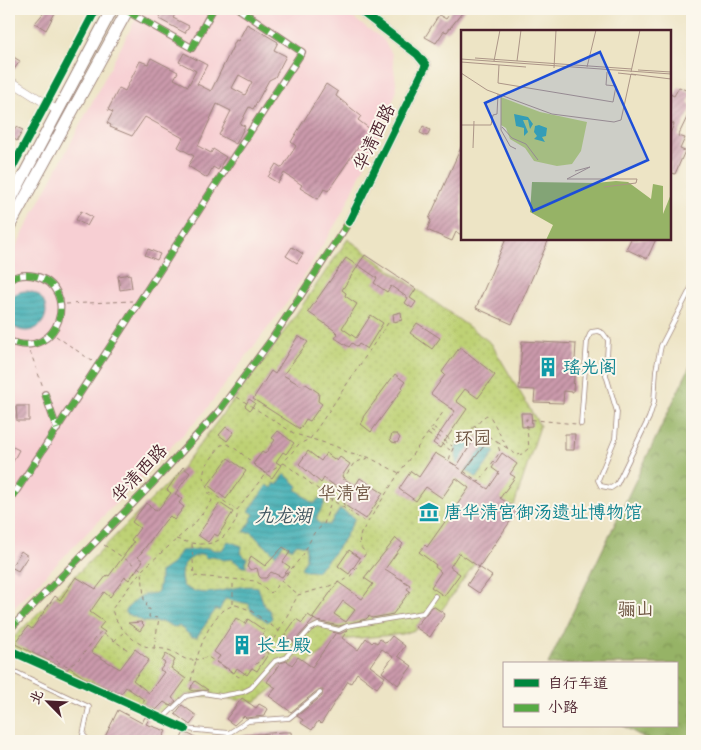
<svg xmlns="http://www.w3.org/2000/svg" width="701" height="750" viewBox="0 0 701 750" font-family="Itim,'LXGW WenKai TC',sans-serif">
  <defs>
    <pattern id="forest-crowns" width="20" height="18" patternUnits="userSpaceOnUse" patternTransform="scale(1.25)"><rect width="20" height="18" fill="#96b366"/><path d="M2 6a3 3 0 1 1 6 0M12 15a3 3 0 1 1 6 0" fill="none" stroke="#7c9154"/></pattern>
    <pattern id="park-dots" width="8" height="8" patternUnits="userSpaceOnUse" patternTransform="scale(1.25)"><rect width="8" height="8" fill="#bed174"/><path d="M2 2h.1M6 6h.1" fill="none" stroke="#a5b365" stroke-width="1.8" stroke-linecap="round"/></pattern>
    <pattern id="water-rules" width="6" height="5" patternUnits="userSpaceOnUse" patternTransform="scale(1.25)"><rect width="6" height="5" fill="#39abb2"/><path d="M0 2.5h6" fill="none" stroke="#328b91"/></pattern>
    <pattern id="building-hatch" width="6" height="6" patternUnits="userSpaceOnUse" patternTransform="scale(1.25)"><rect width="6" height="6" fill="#cb9aac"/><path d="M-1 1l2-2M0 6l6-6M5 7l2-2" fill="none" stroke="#a77d8c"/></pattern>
  </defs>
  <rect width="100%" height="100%" fill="#fbf7ec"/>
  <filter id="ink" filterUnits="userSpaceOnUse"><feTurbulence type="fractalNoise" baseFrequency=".02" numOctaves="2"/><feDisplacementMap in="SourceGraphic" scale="10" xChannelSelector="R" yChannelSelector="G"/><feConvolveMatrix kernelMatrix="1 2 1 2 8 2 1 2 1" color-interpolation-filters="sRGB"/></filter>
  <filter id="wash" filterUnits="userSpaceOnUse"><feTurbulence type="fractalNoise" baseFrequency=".0096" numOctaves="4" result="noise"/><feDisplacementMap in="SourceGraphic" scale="20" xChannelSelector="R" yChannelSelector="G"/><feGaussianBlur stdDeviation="1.12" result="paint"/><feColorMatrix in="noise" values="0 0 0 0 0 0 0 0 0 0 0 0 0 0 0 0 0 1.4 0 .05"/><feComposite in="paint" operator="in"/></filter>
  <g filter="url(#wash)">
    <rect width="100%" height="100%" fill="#ede4c5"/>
    <path fill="#f7cfd3" d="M 141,9 L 340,9 L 383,39 L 392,54 L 397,90 L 387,117 L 343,212 L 289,300 L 202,415 L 9,613 L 9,260 Z"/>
    <path fill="url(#forest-crowns)" stroke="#706948" d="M 692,362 L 692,741 L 650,741 L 623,726 L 677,726 L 677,664 L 548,664 Z"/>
    <path fill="url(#park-dots)" stroke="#847850" d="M 348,239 L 491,343 L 540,426 L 513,509 L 432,624 L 403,634 L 339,640 L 255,702 L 187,694 L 159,715 L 9,647 L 9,642 L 177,474 L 268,355 Z"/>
    <g fill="url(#water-rules)" stroke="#42656e">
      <circle cx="26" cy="311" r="20"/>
      <path d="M 470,435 L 474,438 L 470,444 L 481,452 L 486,446 L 495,452 L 477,478 L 466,470 L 477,454 L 468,449 L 458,465 L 456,463 L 456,447 Z"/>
      <path d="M 285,474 L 298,486 L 296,489 L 314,504 L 318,499 L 325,499 L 324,505 L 316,518 L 320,524 L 329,525 L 340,509 L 355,518 C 345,539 334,556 316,571 L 306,571 L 301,568 L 306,559 L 306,546 L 297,544 L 291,549 L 284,543 L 276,555 C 269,548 256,540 252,532 L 244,532 L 252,520 L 251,519 L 254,514 L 249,511 L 267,485 L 272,488 L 275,483 L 277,485 Z"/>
      <path d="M 228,541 L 242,546 L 241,553 L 247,559 L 245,563 L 247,567 L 242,567 L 232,559 L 223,560 L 214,556 L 207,558 L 202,554 C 185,558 177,569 183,586 C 211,603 230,582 258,587 L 264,605 L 270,611 L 272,618 L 268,622 L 251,611 L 249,604 L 225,599 L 219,611 L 216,609 L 197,637 L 192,637 L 179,626 L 174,627 L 163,622 L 145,622 L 125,613 L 126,609 C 130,606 134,601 138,598 C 155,587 159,605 160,572 L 173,563 L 180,551 L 208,548 L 214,550 L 222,550 Z"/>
    </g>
    <g id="blocks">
      <g fill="url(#building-hatch)" fill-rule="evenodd">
        <path d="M 47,9 L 57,9 L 46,30 L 35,23 Z"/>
        <path d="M 164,9 L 178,9 L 173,18 L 189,26 L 185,33 L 159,19 Z"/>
        <path d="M 453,9 L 465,9 L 447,32 L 444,31 L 436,43 L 425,37 L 439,15 L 446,19 Z"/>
        <path d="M 247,24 L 278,42 L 274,50 L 286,56 L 275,77 L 269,80 L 253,109 L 249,107 L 240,124 L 245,126 L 236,144 L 219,135 L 231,111 L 217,104 L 198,146 L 211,153 L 213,149 L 226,157 L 218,170 L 213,167 L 207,178 L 188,166 L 194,156 L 178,147 L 183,138 L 167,129 L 145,117 L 132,136 L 110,127 L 111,125 L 107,123 L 113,112 L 108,110 L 119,88 L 125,91 L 140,61 L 148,64 L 151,58 L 178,72 L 174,79 L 188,86 L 196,71 L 179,62 L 184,53 L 207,65 L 197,84 L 211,91 L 236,40 L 238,41 ZM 239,75 L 252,82 L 245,95 L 232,88 Z"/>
        <path d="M 12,56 L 20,61 L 10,75 L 9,61 Z"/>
        <path d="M 326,84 L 338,92 L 336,96 L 361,116 L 358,120 L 370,129 L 328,191 L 324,189 L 318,199 L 300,188 L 302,185 L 284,173 L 278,183 L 268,177 L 276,164 L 282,168 L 296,146 L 291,142 Z"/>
        <path d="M 679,87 L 692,93 L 688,103 L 692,107 L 678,136 L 685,138 L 680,149 L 685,151 L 675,174 L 670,172 L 670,134 L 674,124 L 670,122 L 670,94 L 674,96 Z"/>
        <path d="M 423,126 L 430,130 L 427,136 L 420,133 Z"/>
        <path d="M 16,127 L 23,130 L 17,141 L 11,137 Z"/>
        <path d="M 462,145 L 462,235 L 456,232 L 452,241 L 427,230 L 431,220 L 429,219 Z"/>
        <path d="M 81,211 L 92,217 L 87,226 L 76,220 Z"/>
        <path d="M 506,239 L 549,239 L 512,324 L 476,308 Z"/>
        <path d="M 631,239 L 656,239 L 647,259 L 626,249 Z"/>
        <path d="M 292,247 L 303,254 L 297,263 L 286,256 Z"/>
        <path d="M 148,249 L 160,254 L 157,260 L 145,255 Z"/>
        <path d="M 365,255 L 416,289 L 410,298 L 416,302 L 412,308 L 405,303 L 408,298 L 391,286 L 387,292 L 374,283 L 377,278 L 358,265 Z"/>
        <path d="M 346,258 L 358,266 L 342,290 L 346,293 L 345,296 L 357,304 L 342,328 L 356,338 L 371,315 L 383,323 L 367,349 L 359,344 L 357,347 L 352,343 L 349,347 L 335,338 L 338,334 L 334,330 L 308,312 Z"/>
        <path d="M 130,274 L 132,288 L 120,290 L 118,276 Z"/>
        <path d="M 401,312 L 402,320 L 394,322 L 393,314 Z"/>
        <path d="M 417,323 L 440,338 L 432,349 L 410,333 Z"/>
        <path d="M 298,336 L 308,342 L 283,375 L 300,385 L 306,384 L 319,393 L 318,401 L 322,404 L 310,421 L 306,419 L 300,429 L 253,399 L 271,371 L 275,374 Z"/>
        <path d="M 522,341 L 576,344 L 573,392 L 564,391 L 563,403 L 534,402 L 535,390 L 519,389 Z"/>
        <path d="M 460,347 L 495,375 L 478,398 L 465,389 L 456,401 L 467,409 L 440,448 L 433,443 L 455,411 L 431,394 L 445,375 L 442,372 Z"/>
        <path d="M 395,374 L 405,382 L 402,387 L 403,388 L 371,432 L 361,424 L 364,419 L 363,417 Z"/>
        <path d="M 249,399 L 255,403 L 250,410 L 245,406 Z"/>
        <path d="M 16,406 L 29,406 L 29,421 L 17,421 Z"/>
        <path d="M 521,413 L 531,413 L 532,426 L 522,427 Z"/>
        <path d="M 226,427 L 234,432 L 227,441 L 219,435 Z"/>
        <path d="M 278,431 L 294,443 L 286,454 L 283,452 L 276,462 L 281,465 L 272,478 L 253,464 L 262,452 L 265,454 L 275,440 L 272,438 Z"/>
        <path d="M 392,434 L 397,434 L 400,438 L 397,443 L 392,442 L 390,439 Z"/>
        <path d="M 565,434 L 575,434 L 574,450 L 565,450 Z"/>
        <path d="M 477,435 L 487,442 L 463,473 L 488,489 L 499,473 L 492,468 L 502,453 L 517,464 L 510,474 L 515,477 L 500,498 L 518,510 L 479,567 L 459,553 L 450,567 L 460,574 L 444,596 L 431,587 L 441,572 L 435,567 L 436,565 L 419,552 L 425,545 L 427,547 L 469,488 L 456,478 L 442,498 L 426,487 L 416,501 L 399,489 L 411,471 L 419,477 L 435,453 L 457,466 Z"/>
        <path d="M 11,446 L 19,450 L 9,469 L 9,449 Z"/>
        <path d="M 308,451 L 321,461 L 326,453 L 337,461 L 340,457 L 350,464 L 342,476 L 343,478 L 355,486 L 360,478 L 383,493 L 366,519 L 343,504 L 347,498 L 345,496 L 346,494 L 324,478 L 321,483 L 299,464 Z"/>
        <path d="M 228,458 L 246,471 L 226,499 L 208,485 Z"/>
        <path d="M 183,467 L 190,473 L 175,494 L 182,499 L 179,503 L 184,507 L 174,520 L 170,516 L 165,521 L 138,557 L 143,561 L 129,580 L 125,577 L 110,597 L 104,592 L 90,612 L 104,622 L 99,628 L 105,632 L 91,652 L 120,669 L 135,649 L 149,660 L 133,680 L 149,693 L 164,672 L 160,670 L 165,663 L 162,661 L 166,654 L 175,660 L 171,668 L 186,679 L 172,698 L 176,701 L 170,706 L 164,702 L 156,710 L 142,704 L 145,700 L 126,687 L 121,694 L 83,677 L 69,667 L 67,670 L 15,644 L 28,626 L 32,629 L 55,596 L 60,600 L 76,577 L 96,589 L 107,575 L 109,576 L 134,542 L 131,540 L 140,528 L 132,522 L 146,503 L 157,511 L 171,493 L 167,490 Z"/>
        <path d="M 220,503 L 233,512 L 218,536 L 214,534 L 208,542 L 198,535 Z"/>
        <path d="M 396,538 L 403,544 L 385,569 L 410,585 L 407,589 L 410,591 L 393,614 L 372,618 L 369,616 L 366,619 L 339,626 L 317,621 L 312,618 L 338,582 L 362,599 L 373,584 L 364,578 ZM 343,601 L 355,610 L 346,622 L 334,614 Z"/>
        <path d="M 283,547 L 290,552 L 283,562 L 290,567 L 282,577 L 271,572 L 266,578 L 261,578 L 259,576 L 257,568 L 251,570 L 247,567 L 251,556 L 265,566 Z"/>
        <path d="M 349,550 L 360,558 L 349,574 L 338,566 Z"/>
        <path d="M 21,551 L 28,556 L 18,571 L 11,567 Z"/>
        <path d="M 479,567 L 492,576 L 479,593 L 467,585 Z"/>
        <path d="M 433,606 L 445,614 L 430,637 L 415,627 Z"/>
        <path d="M 308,615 L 314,619 L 294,642 L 284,636 L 296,619 L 302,623 Z"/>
        <path d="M 236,618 L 245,624 L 248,619 L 265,631 L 262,636 L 270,641 L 264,650 L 269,653 L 257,671 L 252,668 L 247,675 L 237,668 L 234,673 L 216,661 L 220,656 L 214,652 Z"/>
        <path d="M 141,622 L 144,625 L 140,631 L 128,623 Z"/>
        <path d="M 348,630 L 342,638 L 358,650 L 366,638 L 372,643 L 374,641 L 377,643 L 380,639 L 386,643 L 392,636 L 405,646 L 398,656 L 412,666 L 398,685 L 382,672 L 393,657 L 382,649 L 370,666 L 385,677 L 377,688 L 357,673 L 351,683 L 348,681 L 321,724 L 318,721 L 312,730 L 301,723 L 303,720 L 297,716 L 322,696 L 323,690 L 318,690 L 291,712 L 269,696 L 276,688 L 267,682 L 280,663 L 287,661 L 292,665 L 298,657 L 312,667 L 335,634 L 333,632 L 340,634 Z"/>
        <path d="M 195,681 L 208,690 L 193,691 L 190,689 Z"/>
        <path d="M 242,698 L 256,708 L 259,704 L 268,709 L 264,716 L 246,718 L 244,716 L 234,725 L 226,719 Z"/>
        <path d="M 182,705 L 197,716 L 190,725 L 175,714 Z"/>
        <path d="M 118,710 L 142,723 L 145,717 L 149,719 L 146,724 L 166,731 L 161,741 L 103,741 Z"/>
        <path d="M 283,732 L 291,732 L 292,741 L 234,741 L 234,736 Z"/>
        <path d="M 183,734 L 188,734 L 204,741 L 180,741 Z"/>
      </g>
    </g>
  </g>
  <g filter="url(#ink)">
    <use href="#blocks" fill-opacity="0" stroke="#9c8278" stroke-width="1"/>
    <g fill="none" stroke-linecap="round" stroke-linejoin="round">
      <defs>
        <g id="service">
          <path d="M 581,424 L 587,341 L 591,332 L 598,331 L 603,333 L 608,340 L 606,375 L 617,412 L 615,439 L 598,480 L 601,486 L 611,488 L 617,484 L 649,418 L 654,402 L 656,370 L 661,346 L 692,286"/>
          <path d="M 9,669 L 89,707 L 83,735 L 89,741"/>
          <path d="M 163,718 L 186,696 L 203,693 L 221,696 L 243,692 L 251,688 L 275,661 L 285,658 L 310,629 L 318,625 L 339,630 L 347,626 L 423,613 L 435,596"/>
          <path d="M 185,729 L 229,733 L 248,721 L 289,718 L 320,693"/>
        </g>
        <g id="pedestrian">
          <path d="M 127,11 L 192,48 L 213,9"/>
          <path d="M 9,280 C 17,275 26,274 35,276 C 81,287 60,362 9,341"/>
          <path d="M 45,394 L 57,429"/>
          <path d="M 9,502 L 302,52 L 239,9"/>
          <path d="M 9,630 L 151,485 L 219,411 L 272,339 L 349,222"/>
        </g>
        <g id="minor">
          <path d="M 9,80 L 58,111"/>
          <path d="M 9,174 L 96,9"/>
          <path d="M 9,650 L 185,729"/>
        </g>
        <path id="tertiary" d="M 349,222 L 426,65 L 417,54 L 358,9"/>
        <g id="primary">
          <path d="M 9,203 L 112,9"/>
          <path d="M 9,227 L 128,9"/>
        </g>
      </defs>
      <use href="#service" stroke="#9c8278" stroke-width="5.5"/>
      <use href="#pedestrian" stroke="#9c8278" stroke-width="8"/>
      <use href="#minor" stroke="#9c8278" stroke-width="9"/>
      <use href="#tertiary" stroke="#9c8278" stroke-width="11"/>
      <use href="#primary" stroke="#9c8278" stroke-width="13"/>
      <g stroke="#9c8278" stroke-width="1" stroke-dasharray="4 4" stroke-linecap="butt">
        <path d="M 66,304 L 132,301"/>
        <path d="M 56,336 L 92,361"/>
        <path d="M 30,351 L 43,387"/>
        <path d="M 237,397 L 295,434 L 335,446 L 351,454 L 368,457 L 399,473"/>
        <path d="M 433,427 L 454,442"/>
        <path d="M 475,427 L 497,442 L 500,452 L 479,482 L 449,461 C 453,442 460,438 475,426 C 480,423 481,418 487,415 L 491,418 L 508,449 L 517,455 L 522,454 L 529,448 L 526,419 L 576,424"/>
        <path d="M 431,431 L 452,446"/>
        <path d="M 428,434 L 450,450"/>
        <path d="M 497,442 L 507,448"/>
        <path d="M 284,463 L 332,500 L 367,523"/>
        <path d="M 210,492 L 237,510 L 266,473 L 283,463 L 299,444 L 310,439 L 388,323"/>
        <path d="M 176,539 C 196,545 215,549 229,531 C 235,523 238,520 237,510"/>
        <path d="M 192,544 L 194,576 L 256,581 L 271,593 L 281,581 L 298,594"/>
        <path d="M 104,545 L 142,570 L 144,600 L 147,601 L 146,609 L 150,609 L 149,617 L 159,618 L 154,648"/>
        <path d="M 281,581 L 303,555 L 314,533 L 324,524 L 333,495 L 354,463 L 368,458"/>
        <path d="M 233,604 L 233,581"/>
        <path d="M 236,605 L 250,610 L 279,631 C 269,651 258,666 239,677 L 208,657 L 196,660 C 203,640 213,609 236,605 Z"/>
        <path d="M 279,631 L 298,595 L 327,587 L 349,578 L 366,553 C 359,546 358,543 361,533 L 399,473 L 444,411"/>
        <path d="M 114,641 L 124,632"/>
        <path d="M 44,651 C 50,655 57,663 64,665 C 78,670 91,639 101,632 L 128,650"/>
        <path d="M 192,689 L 191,681 L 196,660 C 181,661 181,654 168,650 C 162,648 155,649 148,647 C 134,644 114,623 112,609 L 142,570 L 195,523 L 212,501 L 203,477 L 205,467 L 221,445 L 228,444 C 242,452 252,464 266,473"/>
      </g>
      <use href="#service" stroke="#fff" stroke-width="4"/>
      <use href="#pedestrian" stroke="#fff" stroke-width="5.5"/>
      <use href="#minor" stroke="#fff" stroke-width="8"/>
      <use href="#tertiary" stroke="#fff" stroke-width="9"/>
      <use href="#primary" stroke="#fff" stroke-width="11"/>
      <g stroke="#57aa44" stroke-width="6" stroke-dasharray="12 6" stroke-linecap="butt">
        <path d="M 127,11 L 192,48 L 213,9"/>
        <path d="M 9,280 C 17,275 26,274 35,276 C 81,287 60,362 9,341"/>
        <path d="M 45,394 L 57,429"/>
        <path d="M 9,502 L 302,52 L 239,9"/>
        <path d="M 9,630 L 151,485 L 219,411 L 272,339 L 349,222"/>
      </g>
      <defs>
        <g id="cycleway">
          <path d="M 9,174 L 96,9"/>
          <path d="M 349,222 L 426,65 L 417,54 L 358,9"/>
          <path d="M 9,650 L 185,729"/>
        </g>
      </defs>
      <use href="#cycleway" stroke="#fbf7ec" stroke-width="11"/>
      <use href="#cycleway" stroke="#00873e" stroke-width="8"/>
    </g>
  </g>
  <defs>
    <symbol id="building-bare" viewBox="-9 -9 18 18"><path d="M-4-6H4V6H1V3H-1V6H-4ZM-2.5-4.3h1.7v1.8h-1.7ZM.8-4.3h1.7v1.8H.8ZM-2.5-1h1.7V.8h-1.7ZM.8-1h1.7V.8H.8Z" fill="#0f9aa8" stroke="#fbf7ec" stroke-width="2.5" paint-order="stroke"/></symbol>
    <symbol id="museum-bare" viewBox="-9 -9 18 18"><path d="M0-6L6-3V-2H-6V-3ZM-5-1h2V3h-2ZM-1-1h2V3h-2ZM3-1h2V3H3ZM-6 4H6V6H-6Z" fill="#0f9aa8" stroke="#fbf7ec" stroke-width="2.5" paint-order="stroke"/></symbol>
  </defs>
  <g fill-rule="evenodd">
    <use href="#building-bare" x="534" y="353" width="28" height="28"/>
    <use href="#museum-bare" x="415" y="498" width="28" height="28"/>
    <use href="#building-bare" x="228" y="631" width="28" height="28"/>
  </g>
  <g text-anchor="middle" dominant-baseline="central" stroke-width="4" stroke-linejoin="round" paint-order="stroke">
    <g font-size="18" fill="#4a1f2b" stroke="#fbf7ec">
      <text transform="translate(374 137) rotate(-64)">华清西路</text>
      <text transform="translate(139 473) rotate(-47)">华清西路</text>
    </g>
    <g font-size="18" fill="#0d838f" stroke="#fbf7ec" text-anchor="start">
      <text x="563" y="367">瑶光阁</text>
      <text x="444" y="512">唐华清宫御汤遗址博物馆</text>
      <text x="257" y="645">长生殿</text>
    </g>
    <g font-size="18" fill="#6d5441" stroke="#fbf7ec">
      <text x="473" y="438">环园</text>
      <text x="345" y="493">华清宫</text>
      <text x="636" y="609">骊山</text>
    </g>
    <g font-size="19" font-style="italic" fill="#435761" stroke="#fbf7ec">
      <text x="283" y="515">九龙湖</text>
    </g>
  </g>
  <g transform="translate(461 30)">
    <rect width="210" height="210" fill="#ede4c5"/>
    <path d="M 155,151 L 167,152 L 190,169 L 192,154 L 202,156 L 202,184 L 210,164 L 210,210 L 85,210 L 92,195 L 69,182 L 71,152 L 135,153 Z" fill="#96b366"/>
    <path d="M 40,67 L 79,82 L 126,92 L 120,121 L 111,134 L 96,136 L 73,131 L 64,118 L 49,109 L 45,98 L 40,95 Z" fill="#bed174"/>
    <path d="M 53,84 L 67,87 L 72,94 L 69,99 L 67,90 L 62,90 L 67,102 L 63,106 L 63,98 L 55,96 ZM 78,95 L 86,98 L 85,106 L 81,107 L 84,112 L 73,109 L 76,106 L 73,102 L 74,96 Z" fill="#39abb2"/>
    <path fill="none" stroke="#ac9587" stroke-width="1" d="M 14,28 L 171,39M 0,29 L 210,44M 33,31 L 39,0M 56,31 L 60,0M 0,32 L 65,37M 38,35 L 37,53 L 152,72 L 155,56 L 145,55 L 146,42M 126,37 L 135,0M 93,38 L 95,0M 177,40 L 210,42M 170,42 L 179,0M 0,43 L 26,60 L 91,84 L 153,92 L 160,90 L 170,44 L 210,49M 157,43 L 175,45M 40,65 L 40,100 L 49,116 L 55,119M 0,95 L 30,95 L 32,85 L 36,84 L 37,64M 41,97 L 51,108 L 65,114 L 77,130M 12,118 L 13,91M 114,141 L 129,137 L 106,149 L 176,149 L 175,153 L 143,157"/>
    <path fill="#1d4ed8" fill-opacity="0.15" stroke="#1d4ed8" stroke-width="2.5" d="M 139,22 L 187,130 L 72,181 L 24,73 Z"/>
    <rect width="210" height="210" fill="none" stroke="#4a1f2b" stroke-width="2.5"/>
  </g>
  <rect width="701" height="750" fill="none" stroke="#fbf7ec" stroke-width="30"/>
  <rect x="503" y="662" width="175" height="65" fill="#fbf7ec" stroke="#b4a19f"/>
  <rect x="514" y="679" width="25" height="8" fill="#00873e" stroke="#b4a19f"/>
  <text x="548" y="688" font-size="15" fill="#4a1f2b">自行车道</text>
  <rect x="514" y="704" width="25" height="8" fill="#57aa44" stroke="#b4a19f"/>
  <text x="548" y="712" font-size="15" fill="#4a1f2b">小路</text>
  <g transform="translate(48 702) rotate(294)" stroke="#fbf7ec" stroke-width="4" paint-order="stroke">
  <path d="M0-4L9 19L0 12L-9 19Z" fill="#4a1f2b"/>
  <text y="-8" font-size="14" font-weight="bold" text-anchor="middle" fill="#4a1f2b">北</text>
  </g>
</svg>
